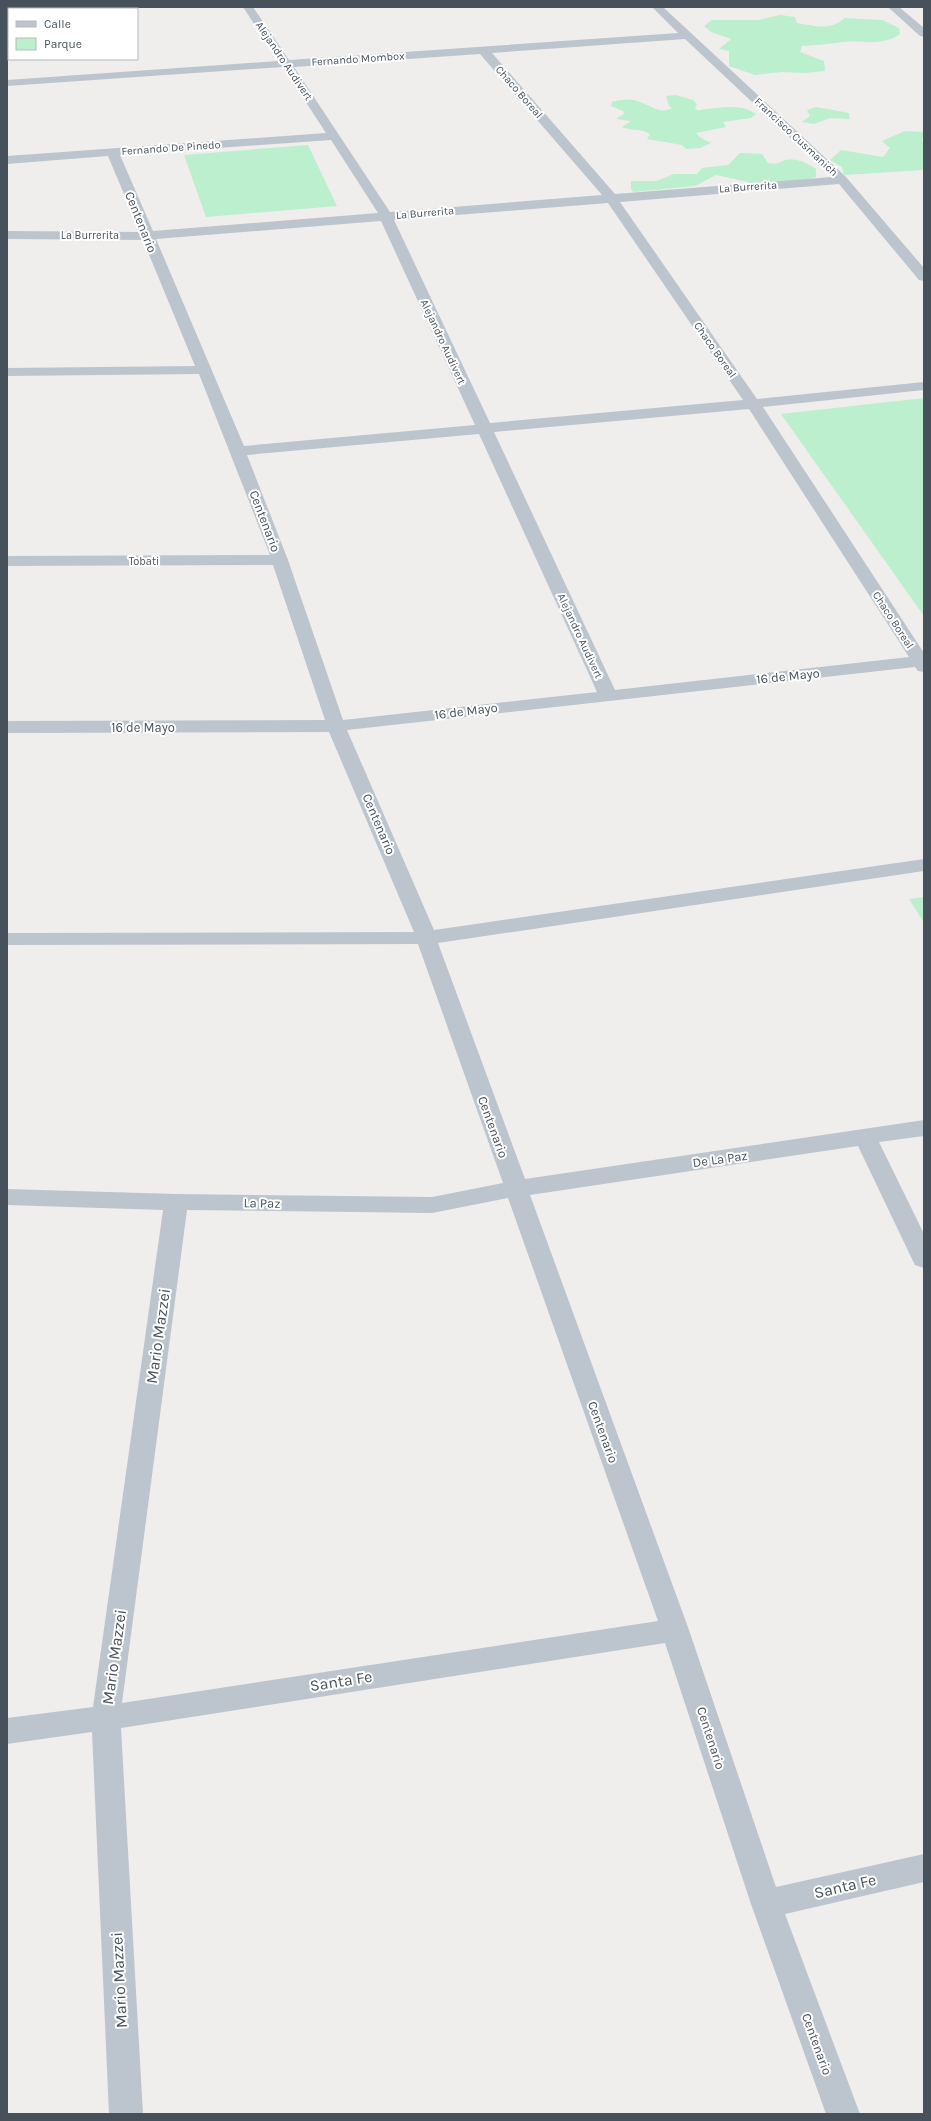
<svg xmlns="http://www.w3.org/2000/svg" width="931" height="2121" viewBox="0 0 931 2121" font-family="Karla,sans-serif">
  <rect width="100%" height="100%" fill="#f0eded"/>
  <g fill="#bbefcd">
    <path d="M 780,15 L 795,17 L 797,23 C 815,26 830,31 845,18 L 882,20 L 899,28 L 900,34 C 882,47 863,40 843,42 C 829,44 816,45 802,46 L 800,52 L 824,61 L 825,71 L 805,73 L 781,72 L 755,75 L 729,66 L 729,51 L 719,49 L 731,39 L 711,32 L 704,26 L 712,20 L 759,20 Z"/>
    <path d="M 676,95 L 693,100 L 697,104 L 695,109 C 699,112 702,109 707,109 C 722,107 744,104 756,114 L 751,118 L 723,122 L 726,127 L 696,133 L 701,138 L 711,143 L 700,148 L 686,149 L 682,145 L 647,139 L 650,134 C 641,128 631,131 622,127 L 631,121 L 616,119 L 624,114 L 623,111 L 611,106 L 612,102 C 621,100 629,98 637,101 C 651,105 659,115 672,108 L 669,106 L 666,96 Z"/>
    <path d="M 816,107 L 849,113 L 850,119 L 830,118 L 814,124 L 802,122 L 810,116 L 807,110 Z"/>
    <path d="M 905,131 L 924,132 L 922,140 L 924,142 L 924,170 L 844,175 L 842,167 L 830,160 L 841,150 L 883,157 L 890,148 L 882,141 Z"/>
    <path d="M 308,145 L 337,206 L 206,217 L 184,155 Z"/>
    <path d="M 740,153 L 762,154 L 768,163 C 779,165 778,162 786,160 C 798,158 806,163 816,169 L 816,177 L 800,181 L 752,183 L 716,175 L 695,186 L 633,192 L 631,189 L 631,181 L 656,181 L 674,174 L 697,174 L 702,168 L 728,165 Z"/>
    <path d="M 924,398 L 924,616 L 781,414 Z"/>
    <path d="M 924,897 L 924,923 L 909,899 Z"/>
  </g>
  <g fill="none" stroke-linecap="round" stroke-linejoin="round">
    <g fill="#bcc5cd" fill-rule="evenodd">
      <path d="M 79,7 L 114,7 L 113,9 L 78,9 Z"/>
      <path d="M 243,7 L 253,7 L 289,60 L 678,33 L 652,7 L 663,7 L 846,177 L 924,268 L 924,281 L 919,280 L 839,184 L 620,202 L 757,399 L 924,382 L 924,390 L 763,407 L 924,653 L 924,672 L 918,671 L 915,667 L 347,730 L 434,930 L 924,859 L 924,871 L 438,943 L 525,1179 L 924,1120 L 924,1136 L 879,1142 L 924,1234 L 924,1268 L 915,1265 L 912,1259 L 858,1146 L 530,1195 L 689,1630 L 776,1887 L 924,1854 L 924,1882 L 785,1914 L 860,2114 L 826,2114 L 751,1904 L 665,1643 L 121,1728 L 143,2114 L 109,2114 L 92,1732 L 7,1744 L 7,1718 L 93,1707 L 163,1210 L 7,1205 L 7,1189 L 176,1194 L 432,1197 L 503,1183 L 418,944 L 7,945 L 7,933 L 414,932 L 329,732 L 7,733 L 7,721 L 325,720 L 273,565 L 7,566 L 7,556 L 270,555 L 199,374 L 7,376 L 7,368 L 195,366 L 143,240 L 7,239 L 7,231 L 140,232 L 108,156 L 7,164 L 7,156 L 326,133 L 283,67 L 7,86 L 7,80 L 278,61 ZM 685,39 L 832,177 L 615,194 L 492,53 ZM 480,54 L 602,195 L 390,212 L 294,67 ZM 331,140 L 378,213 L 153,231 L 120,155 ZM 608,203 L 743,400 L 490,423 L 394,220 ZM 381,221 L 475,425 L 244,446 L 156,239 ZM 749,409 L 909,657 L 615,690 L 494,432 ZM 479,434 L 597,692 L 343,720 L 288,560 L 247,455 ZM 508,1198 L 658,1621 L 122,1703 L 187,1210 L 432,1213 Z"/>
      <path d="M 888,7 L 899,7 L 924,28 L 924,37 L 920,36 Z"/>
      <rect x="7" y="12" width="2" height="6"/>
    </g>
  </g>
  <g text-anchor="middle" dominant-baseline="central" stroke-width="4" stroke-linejoin="round" paint-order="stroke">
    <g font-size="11" fill="#46515b" stroke="#fff">
      <text transform="translate(358 59) rotate(-4)">Fernando Mombox</text>
      <text transform="translate(284 61) rotate(56)">Alejandro Audivert</text>
      <text transform="translate(519 92) rotate(49)">Chaco Boreal</text>
      <text transform="translate(796 137) rotate(43)">Francisco Cusmanich</text>
      <text transform="translate(171 148) rotate(-4)">Fernando De Pinedo</text>
      <text transform="translate(748 187) rotate(-4)">La Burrerita</text>
      <text transform="translate(425 213) rotate(-5)">La Burrerita</text>
      <text x="90" y="235">La Burrerita</text>
      <text transform="translate(443 342) rotate(65)">Alejandro Audivert</text>
      <text transform="translate(715 350) rotate(55)">Chaco Boreal</text>
      <text x="144" y="561">Tobati</text>
      <text transform="translate(893 620) rotate(57)">Chaco Boreal</text>
      <text transform="translate(580 636) rotate(65)">Alejandro Audivert</text>
    </g>
    <g font-size="13" fill="#46515b" stroke="#fff">
      <text transform="translate(141 222) rotate(68)">Centenario</text>
      <text transform="translate(265 521) rotate(69)">Centenario</text>
      <text transform="translate(788 676) rotate(-6)">16 de Mayo</text>
      <text transform="translate(466 711) rotate(-7)">16 de Mayo</text>
      <text x="143" y="727">16 de Mayo</text>
      <text transform="translate(379 824) rotate(67)">Centenario</text>
      <text transform="translate(493 1127) rotate(70)">Centenario</text>
      <text transform="translate(720 1159) rotate(-8)">De La Paz</text>
      <text transform="translate(262 1203) rotate(1)">La Paz</text>
      <text transform="translate(603 1432) rotate(70)">Centenario</text>
      <text transform="translate(711 1738) rotate(72)">Centenario</text>
      <text transform="translate(817 2044) rotate(70)">Centenario</text>
    </g>
    <g font-size="16" fill="#46515b" stroke="#fff">
      <text transform="translate(158 1336) rotate(-82)">Mario Mazzei</text>
      <text transform="translate(114 1657) rotate(-82)">Mario Mazzei</text>
      <text transform="translate(341 1681) rotate(-9)">Santa Fe</text>
      <text transform="translate(845 1886) rotate(-13)">Santa Fe</text>
      <text transform="translate(119 1980) rotate(-93)">Mario Mazzei</text>
    </g>
  </g>
  <rect width="931" height="2121" fill="none" stroke="#46515b" stroke-width="16"/>
  <rect x="8" y="8" width="130" height="52" fill="#ffffff" stroke="#b5b9bd"/>
  <rect x="16" y="21" width="20" height="6" fill="#bcc5cd" stroke="#b5b9bd"/>
  <text x="44" y="28" font-size="12" fill="#46515b">Calle</text>
  <rect x="16" y="38" width="20" height="12" fill="#bbefcd" stroke="#b5b9bd"/>
  <text x="44" y="48" font-size="12" fill="#46515b">Parque</text>
</svg>
